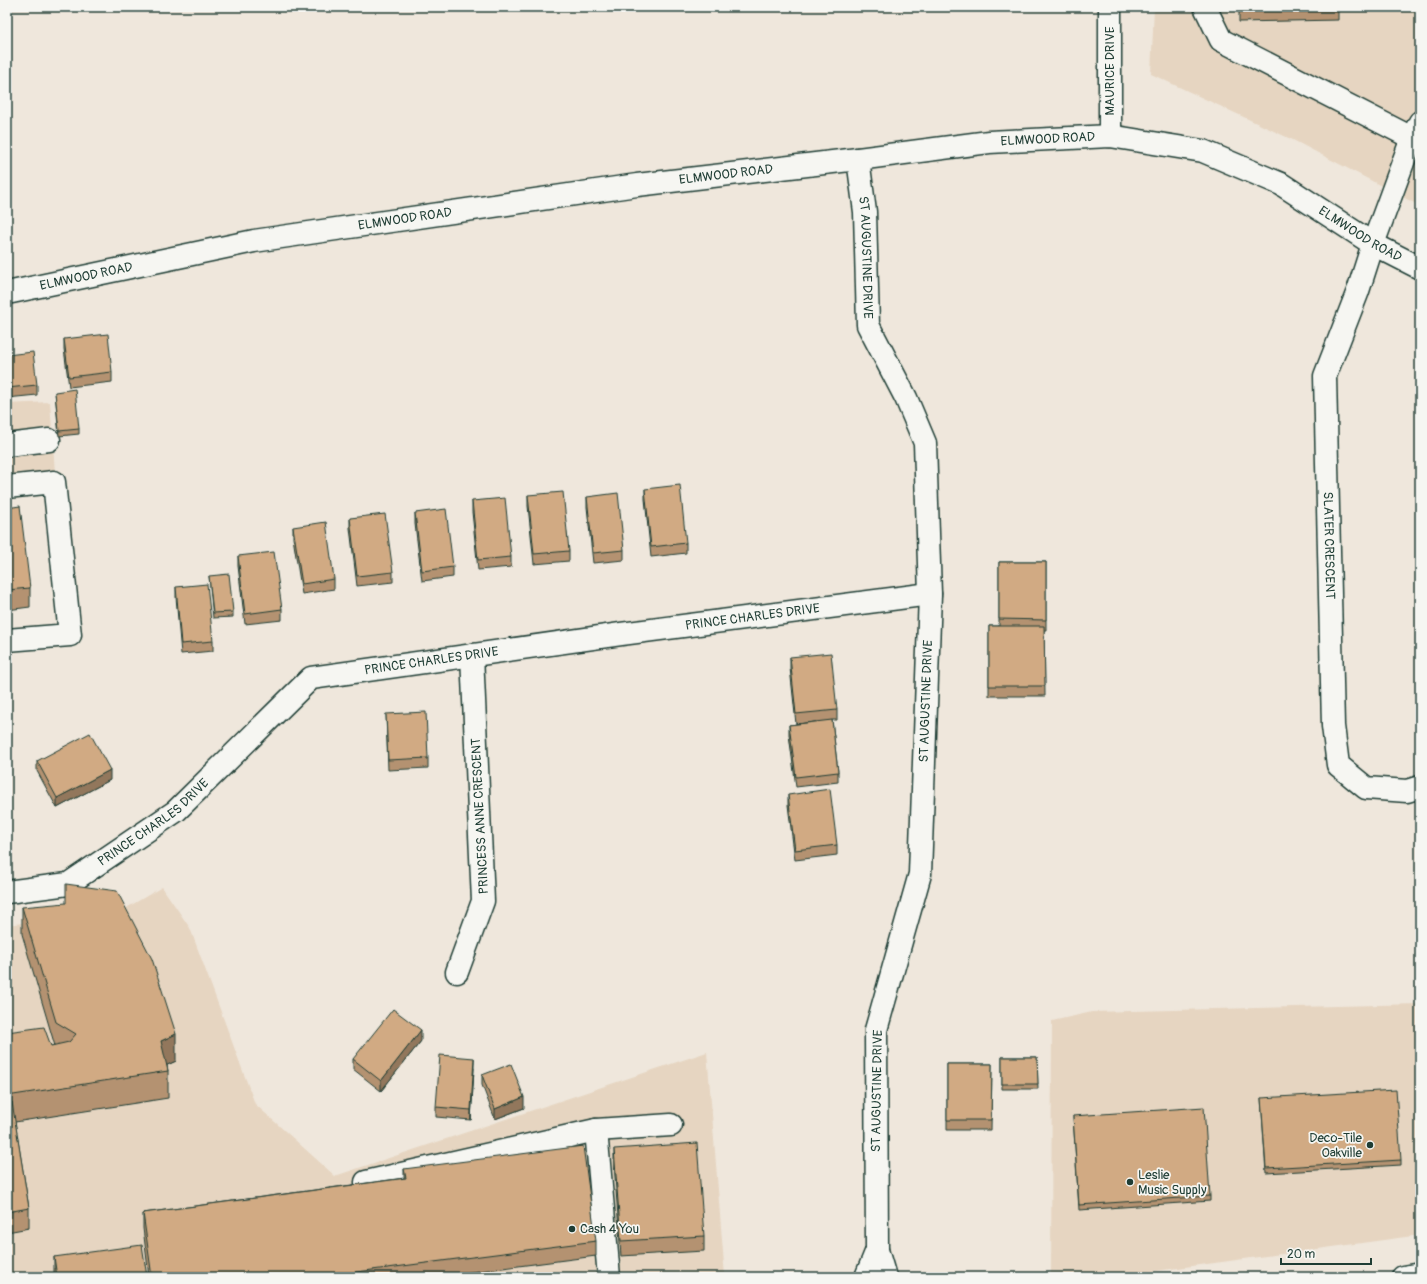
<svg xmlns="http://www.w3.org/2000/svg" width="1427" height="1284" viewBox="0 0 1427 1284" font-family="Pangolin,sans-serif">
  <rect width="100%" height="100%" fill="#efe7dc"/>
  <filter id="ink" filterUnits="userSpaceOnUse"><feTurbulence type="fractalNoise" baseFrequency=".025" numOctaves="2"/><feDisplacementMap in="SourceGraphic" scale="8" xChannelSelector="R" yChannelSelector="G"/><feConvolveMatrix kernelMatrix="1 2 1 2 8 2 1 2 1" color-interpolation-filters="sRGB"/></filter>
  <g filter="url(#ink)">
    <g fill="#e6d5c1">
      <path d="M 1154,7 L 1420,7 L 1420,206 L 1293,140 L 1151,74 Z"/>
      <path d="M 50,402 L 55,473 L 7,480 L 7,404 Z"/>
      <path d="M 162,887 L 190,928 L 255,1104 L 335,1176 L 707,1052 L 725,1277 L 7,1277 L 7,925 L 123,910 Z"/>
      <path d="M 1420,1004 L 1420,1235 L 1112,1277 L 1051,1277 L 1052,1021 L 1092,1012 Z"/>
    </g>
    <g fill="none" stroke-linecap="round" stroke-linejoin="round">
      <defs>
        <g id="minor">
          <path d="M 1110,7 L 1110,136"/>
          <path d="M 1205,7 L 1221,40 L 1412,138"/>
          <path id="s1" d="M 1420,122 L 1412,138 L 1373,244 L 1358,291 L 1325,376 L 1333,726 L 1338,765 L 1366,788 L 1407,791 L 1420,787"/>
          <path id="s2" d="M 858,159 L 865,212 L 868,325 L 906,398 L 925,443 L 930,594 L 920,874 L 876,1030 L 877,1250 L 885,1277"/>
          <path id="s3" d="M 7,293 L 254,241 L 637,185 L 858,159 L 989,142 L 1110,136 L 1203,151 L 1281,184 L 1373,244 L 1420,268"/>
          <path d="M 7,445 L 49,440"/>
          <path d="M 7,487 L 54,482 L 70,635 L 7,640"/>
          <path id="s4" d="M 7,892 L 68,884 L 176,811 L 311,678 L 621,634 L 930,594"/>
          <path d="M 457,972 L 483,901 L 472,655"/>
          <path d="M 596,1130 L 609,1277"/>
          <path d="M 366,1182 L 596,1130 L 671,1125"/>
          <path d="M 866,1277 L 877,1250"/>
        </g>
        <path id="major" d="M 1403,1277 L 1420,1274"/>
      </defs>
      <use href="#minor" stroke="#1f3d34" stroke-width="25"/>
      <use href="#major" stroke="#1f3d34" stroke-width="25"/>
      <use href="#minor" stroke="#f6f6f2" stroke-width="22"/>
      <use href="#major" stroke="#f6f6f2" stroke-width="22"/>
    </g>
    <g fill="#b49271" stroke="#1f3d34">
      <path d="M 1239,7 L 1338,7 L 1338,20 L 1239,22 Z"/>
      <path d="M 64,339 L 112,372 L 112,382 L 69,387 L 64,349 Z"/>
      <path d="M 7,355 L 37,385 L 37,395 L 7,398 Z"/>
      <path d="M 55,392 L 79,429 L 79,434 L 59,436 Z"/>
      <path d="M 645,489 L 686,543 L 686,553 L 651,557 L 645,499 Z"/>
      <path d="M 528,495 L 569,551 L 569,561 L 534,564 L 528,506 Z"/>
      <path d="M 587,497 L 624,550 L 624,560 L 593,563 L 587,507 Z"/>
      <path d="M 472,501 L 511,557 L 511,567 L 478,570 L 472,512 Z"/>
      <path d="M 7,508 L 30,588 L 30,607 L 7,610 Z"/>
      <path d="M 415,513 L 453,567 L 453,577 L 422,581 L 415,524 Z"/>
      <path d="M 350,518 L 393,572 L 393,582 L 357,586 L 350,528 Z"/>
      <path d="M 293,527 L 334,579 L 334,589 L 302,594 L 293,538 Z"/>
      <path d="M 238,556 L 282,609 L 282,620 L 245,624 L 238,566 Z"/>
      <path d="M 999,562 L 1046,562 L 1046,630 L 1044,630 L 1045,696 L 989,696 L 989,626 L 999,626 Z"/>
      <path d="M 209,576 L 233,612 L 233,617 L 213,618 Z"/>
      <path d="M 176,587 L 213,641 L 213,651 L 181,654 L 176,597 Z"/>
      <path d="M 790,657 L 837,710 L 837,720 L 832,720 L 838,772 L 838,782 L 796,787 L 789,735 L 789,725 L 816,722 L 796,724 L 790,668 Z"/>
      <path d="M 386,714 L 428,758 L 428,768 L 388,770 Z"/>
      <path d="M 37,761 L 110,780 L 57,808 L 37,771 Z"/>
      <path d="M 788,795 L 837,845 L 837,855 L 795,860 L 788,805 Z"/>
      <path d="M 22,907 L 176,1061 L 167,1065 L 168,1071 L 168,1098 L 15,1122 L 29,1208 L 29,1228 L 7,1232 L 7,1032 L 51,1046 L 55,1046 L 22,934 Z"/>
      <path d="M 421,1041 L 381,1091 L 353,1069 L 353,1059 Z"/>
      <path d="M 1002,1057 L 1037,1057 L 1038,1089 L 1002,1089 Z"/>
      <path d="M 947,1064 L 992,1064 L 991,1130 L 947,1130 Z"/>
      <path d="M 474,1068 L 471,1120 L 436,1117 L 436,1107 Z"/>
      <path d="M 482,1075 L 524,1108 L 495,1119 L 482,1085 Z"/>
      <path d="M 1261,1098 L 1401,1160 L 1401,1165 L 1266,1173 Z"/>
      <path d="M 1073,1116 L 1210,1196 L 1210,1201 L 1079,1210 Z"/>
      <path d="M 614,1149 L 704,1236 L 704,1251 L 621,1256 L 614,1164 Z"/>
      <path d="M 404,1169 L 596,1241 L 596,1256 L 433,1277 L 149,1277 L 143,1228 L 143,1213 L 404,1178 Z"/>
      <path d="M 54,1257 L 147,1277 L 54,1277 Z"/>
    </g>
    <g fill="#92775c" stroke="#1f3d34">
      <path d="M 110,770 L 110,780 L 57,808 L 57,798 Z"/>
      <path d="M 421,1030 L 421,1041 L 381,1091 L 381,1081 Z"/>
      <path d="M 176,1034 L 176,1061 L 161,1068 L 161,1041 Z"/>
      <path d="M 474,1058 L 474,1068 L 471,1120 L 471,1110 Z"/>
      <path d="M 524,1097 L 524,1108 L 495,1119 L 495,1109 Z"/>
    </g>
    <g fill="#d1aa83" stroke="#1f3d34">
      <path d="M 108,334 L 112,372 L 69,377 L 64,339 Z"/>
      <path d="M 33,352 L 37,385 L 7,388 L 7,355 Z"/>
      <path d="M 75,389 L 79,429 L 59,431 L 55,392 Z"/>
      <path d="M 680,485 L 686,543 L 651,547 L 645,489 Z"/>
      <path d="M 563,492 L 569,551 L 534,554 L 528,495 Z"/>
      <path d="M 618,493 L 624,550 L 593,553 L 587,497 Z"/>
      <path d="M 505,498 L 511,557 L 478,560 L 472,501 Z"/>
      <path d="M 20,506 L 30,588 L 7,590 L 7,508 Z"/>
      <path d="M 446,509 L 453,567 L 422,571 L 415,513 Z"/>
      <path d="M 385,514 L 393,572 L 357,576 L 350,518 Z"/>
      <path d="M 326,522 L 334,579 L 302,584 L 293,527 Z"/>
      <path d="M 274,552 L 282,609 L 245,614 L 238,556 Z"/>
      <path d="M 999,562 L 1046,562 L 1046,620 L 999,619 Z"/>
      <path d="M 229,574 L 233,612 L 213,613 L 209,576 Z"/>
      <path d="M 207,584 L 213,641 L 181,644 L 176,587 Z"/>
      <path d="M 989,626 L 1044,626 L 1045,686 L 989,686 Z"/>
      <path d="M 831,653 L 837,710 L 796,714 L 790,657 Z"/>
      <path d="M 426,712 L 428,758 L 388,760 L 386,714 Z"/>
      <path d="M 832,720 L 838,772 L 796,777 L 789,725 Z"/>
      <path d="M 90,733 L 110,770 L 57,798 L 37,761 Z"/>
      <path d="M 830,789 L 837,845 L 795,850 L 788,795 Z"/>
      <path d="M 66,884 L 117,891 L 152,959 L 176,1034 L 161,1041 L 168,1071 L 7,1096 L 7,1032 L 44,1027 L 51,1046 L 69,1042 L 76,1034 L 56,1022 L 22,907 L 66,903 Z"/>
      <path d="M 393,1009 L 421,1030 L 381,1081 L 353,1059 Z"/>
      <path d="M 440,1055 L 474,1058 L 471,1110 L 436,1107 Z"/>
      <path d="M 1002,1057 L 1037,1057 L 1038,1084 L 1002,1084 Z"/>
      <path d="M 511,1064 L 524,1097 L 495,1109 L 482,1075 Z"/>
      <path d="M 947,1064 L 992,1064 L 991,1120 L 947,1120 Z"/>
      <path d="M 1396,1090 L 1401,1160 L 1266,1168 L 1261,1098 Z"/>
      <path d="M 12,1102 L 29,1208 L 7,1212 L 7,1103 Z"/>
      <path d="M 1204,1107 L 1210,1196 L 1079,1205 L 1073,1116 Z"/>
      <path d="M 697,1143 L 704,1236 L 621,1241 L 614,1149 Z"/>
      <path d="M 583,1146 L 596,1241 L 318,1277 L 152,1277 L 143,1213 L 406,1178 L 404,1169 Z"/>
      <path d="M 142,1245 L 147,1277 L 57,1277 L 54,1257 Z"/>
    </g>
  </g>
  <g fill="#1f3d34" stroke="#f6f6f2" stroke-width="1.5">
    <circle cx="1370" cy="1145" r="4"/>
    <circle cx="1130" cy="1182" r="4"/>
    <circle cx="572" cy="1229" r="4"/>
  </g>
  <g text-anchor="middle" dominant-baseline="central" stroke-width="3.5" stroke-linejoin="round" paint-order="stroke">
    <g font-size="13" fill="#1f3d34" stroke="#f6f6f2">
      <text transform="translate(1110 71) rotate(-90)">MAURICE DRIVE</text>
      <text stroke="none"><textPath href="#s3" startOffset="1053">ELMWOOD ROAD</textPath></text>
      <text stroke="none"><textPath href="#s3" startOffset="729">ELMWOOD ROAD</textPath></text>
      <text stroke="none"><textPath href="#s3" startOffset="405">ELMWOOD ROAD</textPath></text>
      <text stroke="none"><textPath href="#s3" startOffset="1388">ELMWOOD ROAD</textPath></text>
      <text stroke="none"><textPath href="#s2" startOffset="99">ST AUGUSTINE DRIVE</textPath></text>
      <text stroke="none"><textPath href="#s3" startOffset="81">ELMWOOD ROAD</textPath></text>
      <text stroke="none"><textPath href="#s1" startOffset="441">SLATER CRESCENT</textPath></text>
      <text stroke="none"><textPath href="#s4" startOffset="827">PRINCE CHARLES DRIVE</textPath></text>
      <text stroke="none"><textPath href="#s4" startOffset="503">PRINCE CHARLES DRIVE</textPath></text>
      <text transform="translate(926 701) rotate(-88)">ST AUGUSTINE DRIVE</text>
      <text transform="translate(480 816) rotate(-93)">PRINCESS ANNE CRESCENT</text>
      <text stroke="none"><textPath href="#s4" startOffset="167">PRINCE CHARLES DRIVE</textPath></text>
      <text transform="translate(877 1091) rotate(-89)">ST AUGUSTINE DRIVE</text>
    </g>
    <g font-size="13" fill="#1f3d34" stroke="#f6f6f2" text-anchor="start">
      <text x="1362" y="1138" text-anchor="end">Deco-Tile<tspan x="1362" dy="15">Oakville</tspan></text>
      <text x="1138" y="1175">Leslie<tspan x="1138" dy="15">Music Supply</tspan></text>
      <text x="580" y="1229">Cash 4 You</text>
    </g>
  </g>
  <rect width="1427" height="1284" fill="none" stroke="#f6f6f2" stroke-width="24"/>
  <rect x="12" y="12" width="1403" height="1260" fill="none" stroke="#1f3d34" stroke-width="1.5" filter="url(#ink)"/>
  <path d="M1281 1258v6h90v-6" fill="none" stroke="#1f3d34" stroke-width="2"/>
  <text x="1287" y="1258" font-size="12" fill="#1f3d34" stroke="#f6f6f2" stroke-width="3" paint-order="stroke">20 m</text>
</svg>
